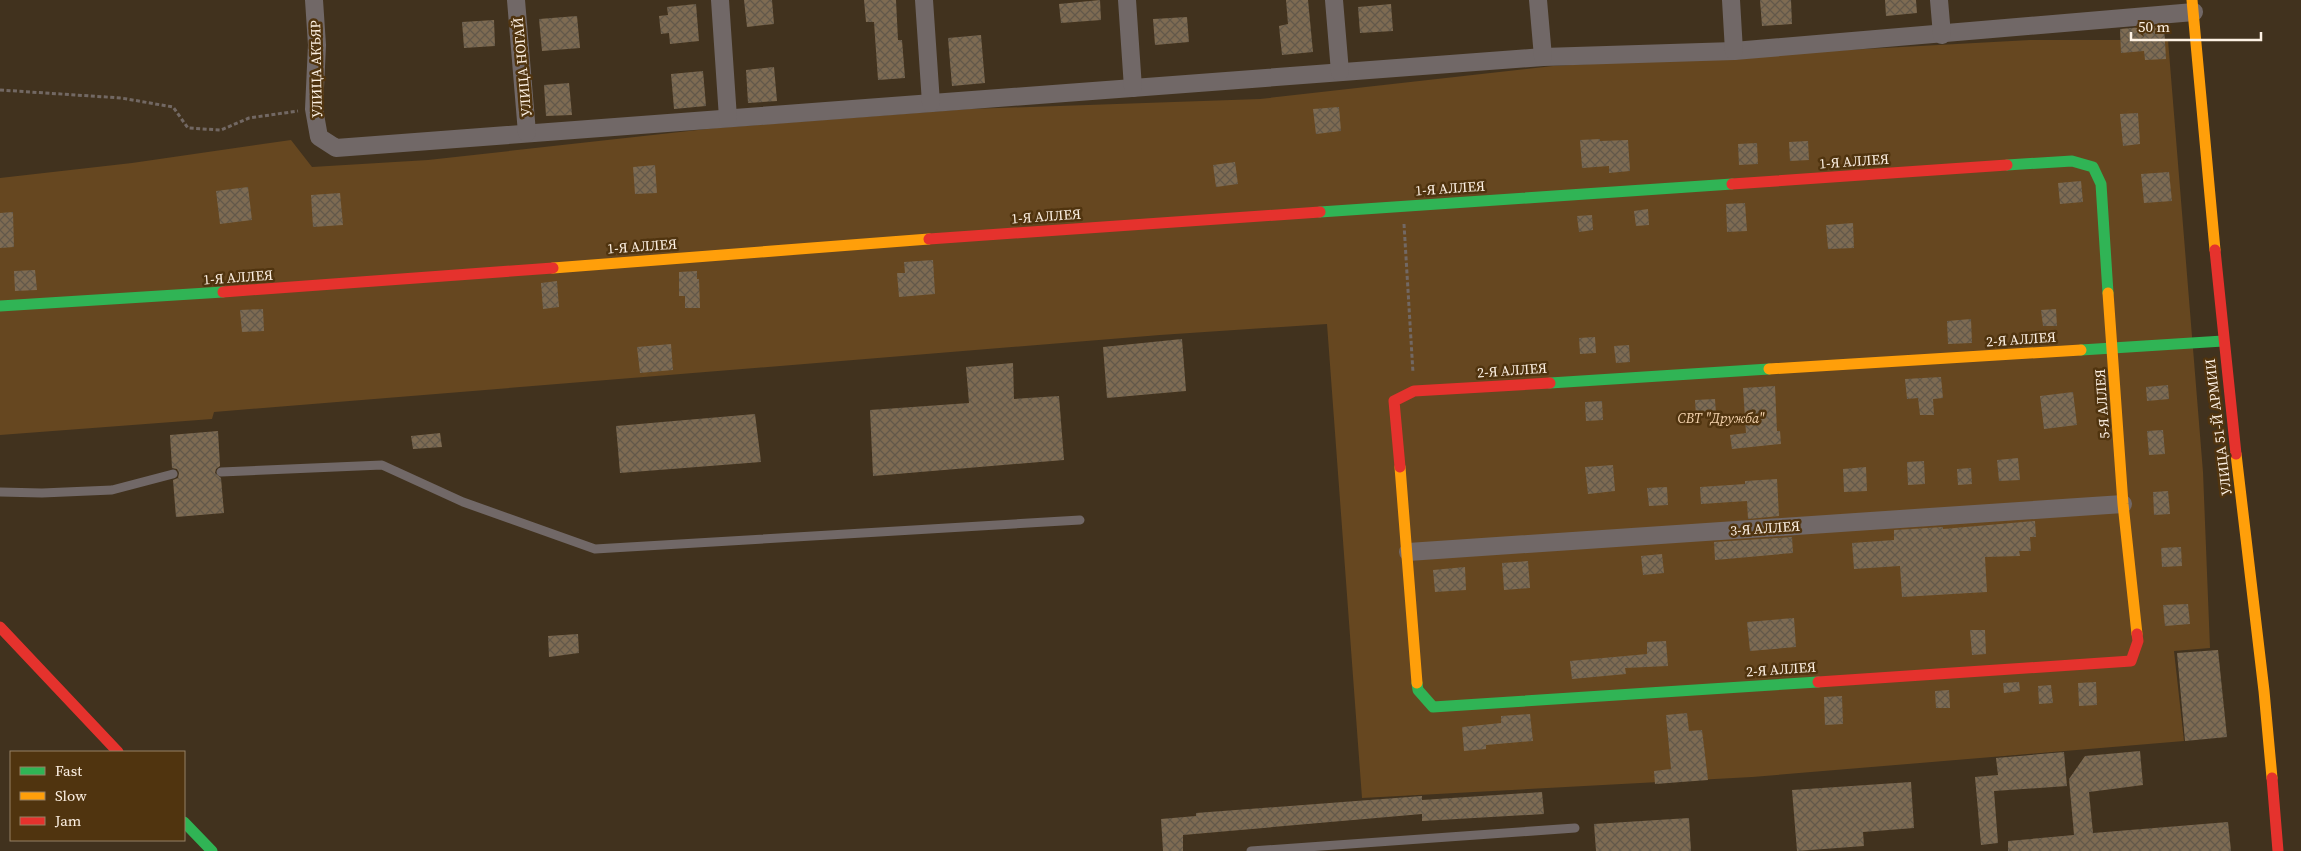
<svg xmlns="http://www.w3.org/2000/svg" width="2301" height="851" viewBox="0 0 2301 851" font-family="'Source Serif 4',serif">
  <defs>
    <pattern id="building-cross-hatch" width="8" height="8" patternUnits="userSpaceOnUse" patternTransform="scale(1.25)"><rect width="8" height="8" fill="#7e6b52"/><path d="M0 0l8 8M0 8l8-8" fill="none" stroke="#62584a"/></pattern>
  </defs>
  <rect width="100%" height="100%" fill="#41321e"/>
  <path fill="#664720" d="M 2030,40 L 2168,40 L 2203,472 L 2210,648 L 2174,651 L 2184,741 L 1752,777 L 1362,798 L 1327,324 L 1160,335 L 214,412 L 212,419 L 0,435 L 0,178 L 132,163 L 291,140 L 312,167 L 428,160 L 716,128 L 969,109 L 1260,99 L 1553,66 Z"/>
  <g fill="url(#building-cross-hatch)">
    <path d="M 744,0 L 772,0 L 774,24 L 747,27 Z"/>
    <path d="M 864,0 L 896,0 L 898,40 L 902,40 L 905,78 L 878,80 L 874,22 L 866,22 Z"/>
    <path d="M 1100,0 L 1101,20 L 1061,23 L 1059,4 Z"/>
    <path d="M 1286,0 L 1308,0 L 1313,52 L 1282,55 L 1279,26 L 1288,24 Z"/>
    <path d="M 1760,0 L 1791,0 L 1792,24 L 1762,26 Z"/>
    <path d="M 1885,0 L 1916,0 L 1917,13 L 1886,16 Z"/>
    <path d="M 696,4 L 699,41 L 670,44 L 669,33 L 661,34 L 659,16 L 668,15 L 667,7 Z"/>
    <path d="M 1391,4 L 1393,31 L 1360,33 L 1358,7 Z"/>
    <path d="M 577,16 L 580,48 L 542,51 L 539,19 Z"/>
    <path d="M 1187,17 L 1189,42 L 1155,45 L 1153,19 Z"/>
    <path d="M 494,20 L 495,46 L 464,48 L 462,22 Z"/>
    <path d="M 2164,25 L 2166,59 L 2145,60 L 2144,51 L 2121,53 L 2120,29 Z"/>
    <path d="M 981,35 L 985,83 L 952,86 L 948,38 Z"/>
    <path d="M 774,67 L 777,101 L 748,103 L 746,70 Z"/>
    <path d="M 703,71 L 706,106 L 674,109 L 671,74 Z"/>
    <path d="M 569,83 L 572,115 L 546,116 L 544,85 Z"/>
    <path d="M 1339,107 L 1341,131 L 1316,134 L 1313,109 Z"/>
    <path d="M 2138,113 L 2140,144 L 2123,146 L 2120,114 Z"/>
    <path d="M 1600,139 L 1600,141 L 1628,140 L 1630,171 L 1609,173 L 1609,166 L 1582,168 L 1580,140 Z"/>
    <path d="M 1808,141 L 1809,160 L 1790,161 L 1789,142 Z"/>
    <path d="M 1757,143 L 1758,164 L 1739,165 L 1738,144 Z"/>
    <path d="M 1235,162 L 1238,184 L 1216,187 L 1213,165 Z"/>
    <path d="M 655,165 L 657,193 L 635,194 L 633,167 Z"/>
    <path d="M 2169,172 L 2172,201 L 2144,203 L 2141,174 Z"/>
    <path d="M 2081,181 L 2083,202 L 2060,204 L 2058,183 Z"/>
    <path d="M 248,187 L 252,220 L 220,224 L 216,191 Z"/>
    <path d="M 340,193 L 343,225 L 313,227 L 311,195 Z"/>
    <path d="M 1745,203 L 1747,231 L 1727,232 L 1726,204 Z"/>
    <path d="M 1648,209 L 1649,225 L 1636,226 L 1634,211 Z"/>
    <path d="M 13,212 L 14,247 L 0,248 L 0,213 Z"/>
    <path d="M 1592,215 L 1593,230 L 1579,232 L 1577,216 Z"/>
    <path d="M 1853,223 L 1854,248 L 1828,249 L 1826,225 Z"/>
    <path d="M 933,260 L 935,294 L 899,297 L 897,273 L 905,273 L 904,262 Z"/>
    <path d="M 35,270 L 37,290 L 15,291 L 14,271 Z"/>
    <path d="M 697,271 L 697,279 L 699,279 L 700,308 L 685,308 L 685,296 L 679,296 L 679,272 Z"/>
    <path d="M 557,281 L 559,307 L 543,309 L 541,283 Z"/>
    <path d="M 263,309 L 264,331 L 242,332 L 240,310 Z"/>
    <path d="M 2056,309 L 2057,326 L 2043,326 L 2041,310 Z"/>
    <path d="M 1971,319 L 1972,343 L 1948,344 L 1947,321 Z"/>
    <path d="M 1595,337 L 1596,353 L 1580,354 L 1579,338 Z"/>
    <path d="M 1182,339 L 1186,391 L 1107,398 L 1103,347 Z"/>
    <path d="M 671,344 L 673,370 L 640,373 L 637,347 Z"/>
    <path d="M 1629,345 L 1630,362 L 1616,363 L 1614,346 Z"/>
    <path d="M 1013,363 L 1014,399 L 1059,396 L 1064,460 L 873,476 L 870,410 L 969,403 L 966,367 Z"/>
    <path d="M 1941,377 L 1943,398 L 1933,399 L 1934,415 L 1920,415 L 1918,398 L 1907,399 L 1905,379 Z"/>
    <path d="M 2168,385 L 2169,399 L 2147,401 L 2146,387 Z"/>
    <path d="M 1775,386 L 1777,431 L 1780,431 L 1781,444 L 1732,449 L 1730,435 L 1746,433 L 1743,388 Z"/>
    <path d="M 2073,392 L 2077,425 L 2044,429 L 2040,396 Z"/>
    <path d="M 1715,399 L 1716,414 L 1696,416 L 1695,400 Z"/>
    <path d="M 1602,401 L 1603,420 L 1586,421 L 1585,402 Z"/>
    <path d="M 755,414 L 761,462 L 620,473 L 616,426 Z"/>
    <path d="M 2163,430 L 2165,454 L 2149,455 L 2147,431 Z"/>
    <path d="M 218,431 L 220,466 L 216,469 L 215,473 L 221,478 L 224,513 L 176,517 L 173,480 L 178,478 L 179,473 L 177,469 L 172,468 L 170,435 Z"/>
    <path d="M 440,433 L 442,447 L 413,449 L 411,436 Z"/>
    <path d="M 2018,458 L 2020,480 L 1999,481 L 1997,460 Z"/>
    <path d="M 1924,461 L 1925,484 L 1908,485 L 1907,462 Z"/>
    <path d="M 1613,465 L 1615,491 L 1588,494 L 1585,467 Z"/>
    <path d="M 1866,467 L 1867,491 L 1844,492 L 1843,469 Z"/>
    <path d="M 1971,468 L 1972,484 L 1958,485 L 1957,469 Z"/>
    <path d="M 1777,479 L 1779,516 L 1748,519 L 1747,501 L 1701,504 L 1700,487 L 1745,484 L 1745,481 Z"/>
    <path d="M 1667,487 L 1668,505 L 1649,506 L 1647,488 Z"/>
    <path d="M 2168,491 L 2170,514 L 2154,515 L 2153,492 Z"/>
    <path d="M 2035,521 L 2036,537 L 2030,537 L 2031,551 L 2019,551 L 2020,556 L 1985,557 L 1987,592 L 1902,597 L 1900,566 L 1854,569 L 1852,543 L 1894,540 L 1894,530 L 1943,527 L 1943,529 Z"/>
    <path d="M 1792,537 L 1793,553 L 1715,560 L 1714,542 Z"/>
    <path d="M 2181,547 L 2182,566 L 2162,567 L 2161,548 Z"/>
    <path d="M 1662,554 L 1664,573 L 1643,575 L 1641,556 Z"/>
    <path d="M 1528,561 L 1530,588 L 1504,590 L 1502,563 Z"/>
    <path d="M 1465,567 L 1466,590 L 1435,592 L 1433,570 Z"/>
    <path d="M 2188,604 L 2190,624 L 2165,626 L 2163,605 Z"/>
    <path d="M 1794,618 L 1796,647 L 1750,651 L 1747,622 Z"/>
    <path d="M 1970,630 L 1985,630 L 1986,654 L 1972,655 Z"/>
    <path d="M 578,634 L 579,653 L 549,657 L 548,636 Z"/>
    <path d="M 1666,641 L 1668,666 L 1625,668 L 1626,674 L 1572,679 L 1570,661 L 1647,654 L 1647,642 Z"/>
    <path d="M 2218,650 L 2227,737 L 2185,741 L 2177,653 Z"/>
    <path d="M 2019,682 L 2020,691 L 2004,693 L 2003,683 Z"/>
    <path d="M 2096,682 L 2097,705 L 2079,706 L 2078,683 Z"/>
    <path d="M 2051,685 L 2053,703 L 2039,704 L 2038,686 Z"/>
    <path d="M 1949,690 L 1950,708 L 1936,708 L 1935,691 Z"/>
    <path d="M 1842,696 L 1843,724 L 1825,725 L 1824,697 Z"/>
    <path d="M 1687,713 L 1689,731 L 1702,730 L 1708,780 L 1655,784 L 1654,771 L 1671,769 L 1666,715 Z"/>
    <path d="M 1530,714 L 1533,741 L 1486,745 L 1486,749 L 1464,751 L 1462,727 L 1501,723 L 1501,716 Z"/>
    <path d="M 2140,751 L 2143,785 L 2089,792 L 2093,833 L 2228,822 L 2231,851 L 2008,851 L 2008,841 L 2074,835 L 2069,779 L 2085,756 Z"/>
    <path d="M 2064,752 L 2067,786 L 1994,791 L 1998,843 L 1981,845 L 1975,777 L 1998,775 L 1996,758 Z"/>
    <path d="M 1911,782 L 1914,828 L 1863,832 L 1864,846 L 1797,851 L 1792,790 Z"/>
    <path d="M 1542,792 L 1544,814 L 1422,821 L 1422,814 L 1183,835 L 1183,851 L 1163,851 L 1161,819 L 1196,816 L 1196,813 L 1422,796 L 1422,800 Z"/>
    <path d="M 1689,818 L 1691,851 L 1596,851 L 1594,824 Z"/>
  </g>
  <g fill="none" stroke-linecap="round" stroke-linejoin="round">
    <g stroke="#726863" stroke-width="3" stroke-dasharray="4 2.5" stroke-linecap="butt">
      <path d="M 0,90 L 121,98 L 173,107 L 188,128 L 221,130 L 249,118 L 298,111"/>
      <path d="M 1404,224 L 1413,373"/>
    </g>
    <g stroke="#716867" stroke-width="9">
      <path d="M 221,472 L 382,465 L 463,502 L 595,549 L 1080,520"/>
      <path d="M 0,492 L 42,493 L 112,490 L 173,474"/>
      <path d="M 1251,851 L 1575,828"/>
    </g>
    <g stroke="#716867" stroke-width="18">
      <path d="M 314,0 L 317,45 L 314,109 L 319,137 L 336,148 L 1543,57 L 1734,51 L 2194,12"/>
      <path d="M 516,0 L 527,133"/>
      <path d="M 720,0 L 728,118"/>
      <path d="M 924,0 L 931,103"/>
      <path d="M 1127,0 L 1133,88"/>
      <path d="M 1334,0 L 1340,72"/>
      <path d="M 1538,0 L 1543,57"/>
      <path d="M 1731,0 L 1734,51"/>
      <path d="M 1939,0 L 1942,35"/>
      <path d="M 1408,552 L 2123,504"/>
    </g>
    <g stroke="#30b455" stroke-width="11">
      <path d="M 2007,165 L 2072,161 L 2093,167 L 2101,184 L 2108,293"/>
      <path d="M 1320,212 L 1732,184"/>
      <path d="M 0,306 L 223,292"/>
      <path d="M 2081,350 L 2223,341"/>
      <path d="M 1550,383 L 1769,369"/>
      <path d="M 1417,683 L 1418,690 L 1433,707 L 1818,682"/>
      <path d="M 184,822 L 212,851"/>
    </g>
    <g stroke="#ff9f0a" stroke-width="11">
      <path d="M 2192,0 L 2215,250"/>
      <path d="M 553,268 L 929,239"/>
      <path d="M 2108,293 L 2123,504 L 2137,634"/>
      <path d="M 1769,369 L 2081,350"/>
      <path d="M 2236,454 L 2264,691 L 2272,778"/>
      <path d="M 1400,467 L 1417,683"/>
    </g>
    <g stroke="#e5322d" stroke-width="11">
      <path d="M 1732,184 L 2007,165"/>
      <path d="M 929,239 L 1320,212"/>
      <path d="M 2215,250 L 2236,454"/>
      <path d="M 223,292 L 553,268"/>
      <path d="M 1400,467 L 1394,401 L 1414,391 L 1550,383"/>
      <path d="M 0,627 L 118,752"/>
      <path d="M 1818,682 L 2131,661 L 2138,641 L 2137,634"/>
      <path d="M 2272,778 L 2278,851"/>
    </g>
  </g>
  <g text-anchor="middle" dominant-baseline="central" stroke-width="5" stroke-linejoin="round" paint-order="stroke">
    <g font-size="14" fill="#fdf1e4" stroke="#50340f">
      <text transform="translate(522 67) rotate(-95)">УЛИЦА НОГАЙ</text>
      <text transform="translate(316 69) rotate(-91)">УЛИЦА АКЪЯР</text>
      <text transform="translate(1854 161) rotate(-4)">1-Я АЛЛЕЯ</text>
      <text transform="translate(1450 188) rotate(-4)">1-Я АЛЛЕЯ</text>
      <text transform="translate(1046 216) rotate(-4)">1-Я АЛЛЕЯ</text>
      <text transform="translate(642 246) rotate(-4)">1-Я АЛЛЕЯ</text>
      <text transform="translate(238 277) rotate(-4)">1-Я АЛЛЕЯ</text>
      <text transform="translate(2021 339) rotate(-4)">2-Я АЛЛЕЯ</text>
      <text transform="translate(1512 370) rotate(-4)">2-Я АЛЛЕЯ</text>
      <text transform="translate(2102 404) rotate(-94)">5-Я АЛЛЕЯ</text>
      <text transform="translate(2218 427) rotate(-97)">УЛИЦА 51-Й АРМИИ</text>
      <text transform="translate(1765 528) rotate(-4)">3-Я АЛЛЕЯ</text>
      <text transform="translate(1781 669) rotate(-4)">2-Я АЛЛЕЯ</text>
    </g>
    <g font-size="14" font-style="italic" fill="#f4d3ae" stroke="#50340f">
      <text x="1721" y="418">СВТ "Дружба"</text>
    </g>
  </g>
  <rect x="10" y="751" width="175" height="90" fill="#50340f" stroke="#958064"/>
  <rect x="20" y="767" width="25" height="8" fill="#30b455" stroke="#958064"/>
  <text x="55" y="776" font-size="15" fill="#fdf1e4">Fast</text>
  <rect x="20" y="792" width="25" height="8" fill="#ff9f0a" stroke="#958064"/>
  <text x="55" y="801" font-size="15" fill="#fdf1e4">Slow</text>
  <rect x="20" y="817" width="25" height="8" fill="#e5322d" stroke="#958064"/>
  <text x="55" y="826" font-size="15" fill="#fdf1e4">Jam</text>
  <path d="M2131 32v8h130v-8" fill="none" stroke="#fdf1e4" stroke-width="2.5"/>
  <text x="2138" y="32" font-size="15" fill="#fdf1e4" stroke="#50340f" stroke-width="4" paint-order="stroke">50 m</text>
</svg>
